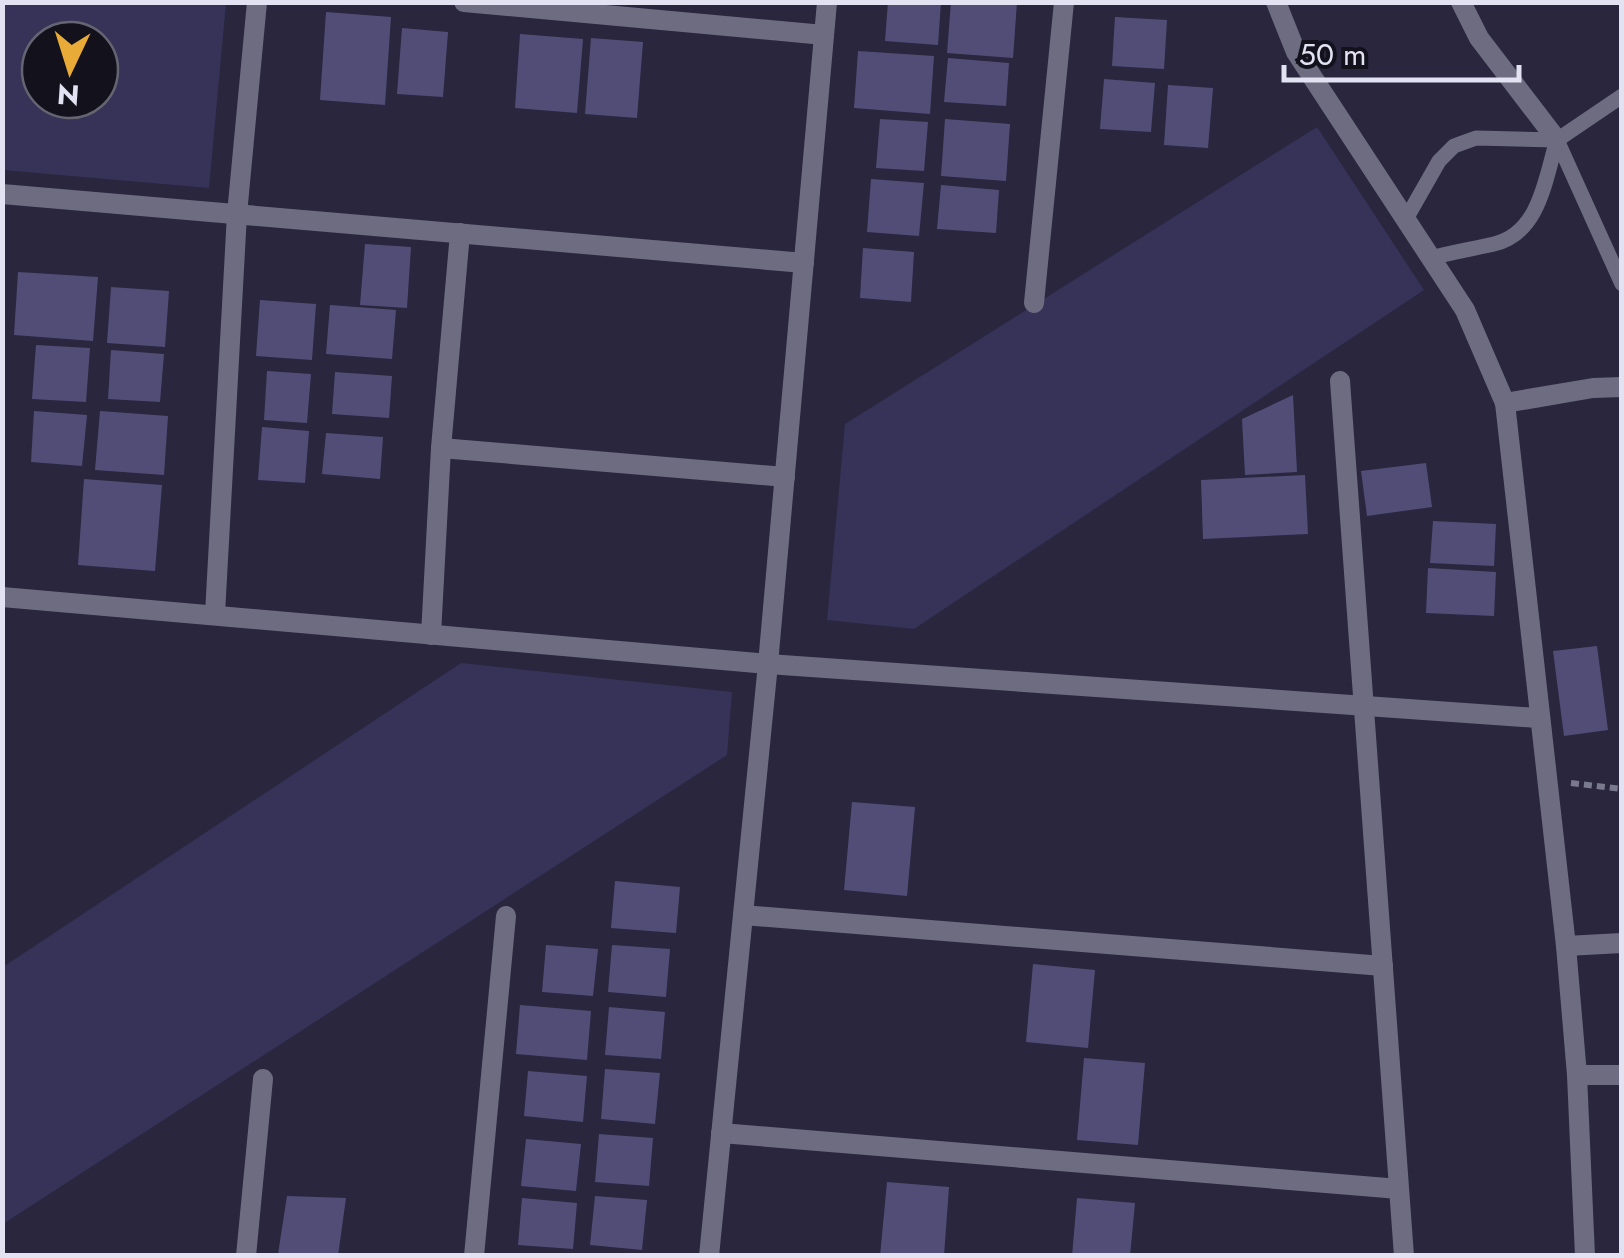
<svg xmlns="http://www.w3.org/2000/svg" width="1624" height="1258" viewBox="0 0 1624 1258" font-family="Jost,sans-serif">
  <rect width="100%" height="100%" fill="#29263e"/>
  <g fill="#373258" fill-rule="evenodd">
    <path d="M 2,3 L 226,3 L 209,188 L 3,170 ZM 40,40 L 100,40 L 100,100 L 40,100 Z"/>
    <path d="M 1317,127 L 1424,290 L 914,629 L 827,620 L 845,424 Z"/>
    <path d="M 461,663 L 732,692 L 727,755 L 3,1224 L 3,967 Z"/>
  </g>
  <g fill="#524d77">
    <path d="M 888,2 L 941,2 L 938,45 L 885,41 Z"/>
    <path d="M 951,2 L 1017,2 L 1013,58 L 947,53 Z"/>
    <path d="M 326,12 L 391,17 L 385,105 L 320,100 Z"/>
    <path d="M 1115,17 L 1167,20 L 1164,69 L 1112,66 Z"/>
    <path d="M 402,28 L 448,32 L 443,97 L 397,94 Z"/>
    <path d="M 520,34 L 583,39 L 577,113 L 515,108 Z"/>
    <path d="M 591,38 L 643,42 L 637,118 L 585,114 Z"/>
    <path d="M 858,51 L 934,56 L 930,114 L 854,108 Z"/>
    <path d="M 948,58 L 1009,63 L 1006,106 L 944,102 Z"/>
    <path d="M 1104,79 L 1155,83 L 1151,132 L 1100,129 Z"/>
    <path d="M 1168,85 L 1213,88 L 1208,148 L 1164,145 Z"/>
    <path d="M 880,119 L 928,122 L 924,171 L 876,168 Z"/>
    <path d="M 945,119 L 1010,124 L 1006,181 L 941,176 Z"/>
    <path d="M 871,179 L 924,183 L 919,236 L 867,232 Z"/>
    <path d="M 941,185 L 999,190 L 996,233 L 937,229 Z"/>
    <path d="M 365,244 L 411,247 L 407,308 L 360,305 Z"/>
    <path d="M 863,248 L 914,252 L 911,302 L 860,298 Z"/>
    <path d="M 18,272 L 98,277 L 93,341 L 14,335 Z"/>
    <path d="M 111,287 L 169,291 L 165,347 L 107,343 Z"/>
    <path d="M 260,300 L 316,304 L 312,360 L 256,356 Z"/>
    <path d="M 330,305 L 396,310 L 392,359 L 326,354 Z"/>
    <path d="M 36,345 L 90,348 L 86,402 L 32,399 Z"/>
    <path d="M 111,350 L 164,354 L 160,402 L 108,399 Z"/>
    <path d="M 267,371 L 311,374 L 307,423 L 264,420 Z"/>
    <path d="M 335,372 L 392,376 L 389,418 L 332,414 Z"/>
    <path d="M 1293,395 L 1297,472 L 1245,475 L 1242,419 Z"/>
    <path d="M 34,411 L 87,415 L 82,466 L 31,462 Z"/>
    <path d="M 100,411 L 168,416 L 164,475 L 95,470 Z"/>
    <path d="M 262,427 L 309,431 L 305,483 L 258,480 Z"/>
    <path d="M 326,433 L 383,437 L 380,479 L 322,474 Z"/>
    <path d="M 1426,463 L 1432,507 L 1367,516 L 1361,471 Z"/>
    <path d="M 1305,475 L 1308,534 L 1203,539 L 1201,480 Z"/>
    <path d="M 84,479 L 162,485 L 155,571 L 78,565 Z"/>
    <path d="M 1433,521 L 1496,524 L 1494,566 L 1430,563 Z"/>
    <path d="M 1428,568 L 1496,572 L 1494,616 L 1426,613 Z"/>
    <path d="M 1597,646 L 1608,730 L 1564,736 L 1553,651 Z"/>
    <path d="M 852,802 L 915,807 L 907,896 L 844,890 Z"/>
    <path d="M 615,881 L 680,887 L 676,933 L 611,928 Z"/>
    <path d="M 546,945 L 598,949 L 593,996 L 542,992 Z"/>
    <path d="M 612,945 L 670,949 L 666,997 L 608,992 Z"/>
    <path d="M 1033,964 L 1095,970 L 1088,1048 L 1026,1042 Z"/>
    <path d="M 520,1005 L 591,1011 L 587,1060 L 516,1054 Z"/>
    <path d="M 609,1007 L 665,1012 L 661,1059 L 605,1055 Z"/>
    <path d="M 1084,1058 L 1145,1063 L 1138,1145 L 1077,1140 Z"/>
    <path d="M 605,1069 L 660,1073 L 655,1124 L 601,1119 Z"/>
    <path d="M 528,1071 L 587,1076 L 583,1122 L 524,1116 Z"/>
    <path d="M 599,1134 L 653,1138 L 649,1186 L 595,1182 Z"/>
    <path d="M 526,1139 L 581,1144 L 576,1191 L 521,1186 Z"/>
    <path d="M 887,1182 L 949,1187 L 944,1256 L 880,1256 Z"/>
    <path d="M 287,1196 L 346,1198 L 338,1256 L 278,1254 Z"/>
    <path d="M 595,1196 L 647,1200 L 642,1250 L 590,1245 Z"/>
    <path d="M 522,1198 L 577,1203 L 573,1249 L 518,1245 Z"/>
    <path d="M 1077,1198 L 1135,1203 L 1130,1256 L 1072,1256 Z"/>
  </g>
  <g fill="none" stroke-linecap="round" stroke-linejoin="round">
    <path stroke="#7a798d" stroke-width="6" stroke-dasharray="8 5" stroke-linecap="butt" d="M 1571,783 L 1622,789"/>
    <g stroke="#6e6c80" stroke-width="15">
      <path d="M 1557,140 L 1622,284"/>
      <path d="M 1406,219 L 1439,161 L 1454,146 L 1476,138 L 1557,140 L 1622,96"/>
      <path d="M 1431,258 C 1452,252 1473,249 1494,244 C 1540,233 1545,179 1557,140"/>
    </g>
    <g stroke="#6e6c80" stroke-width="20">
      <path d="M 464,2 L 824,35"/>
      <path d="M 1276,2 L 1296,52 L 1465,310 L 1505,403"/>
      <path d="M 1461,2 L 1479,38 L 1557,140"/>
      <path d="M 2,194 L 804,263"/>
      <path d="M 1034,303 L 1064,2"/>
      <path d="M 1340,381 L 1404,1256"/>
      <path d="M 441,448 L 785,477"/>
      <path d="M 2,597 L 768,664 L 1538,718"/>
      <path d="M 215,614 L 237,214 L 257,2"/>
      <path d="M 431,635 L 441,448 L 460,233"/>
      <path d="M 743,915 L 1383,966"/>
      <path d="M 1566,946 L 1622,943"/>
      <path d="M 1577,1075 L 1622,1075"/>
      <path d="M 721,1133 L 1399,1189"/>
      <path d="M 246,1256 L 263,1079"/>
      <path d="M 474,1256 L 506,916"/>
      <path d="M 709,1256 L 768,664 L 827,2"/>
      <path d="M 1585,1256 L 1577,1075 L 1566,946 L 1505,403 L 1593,388 L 1622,387"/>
    </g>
  </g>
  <rect width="1624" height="1258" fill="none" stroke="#e2e2f2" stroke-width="10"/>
  <g transform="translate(70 70) rotate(184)"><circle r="48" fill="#12111c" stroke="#656572" stroke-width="2.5"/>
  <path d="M0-8L18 38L0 25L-18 38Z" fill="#e9ab38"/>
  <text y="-15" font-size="28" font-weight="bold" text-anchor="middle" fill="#e2e2f2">N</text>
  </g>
  <path d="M1284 65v15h235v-15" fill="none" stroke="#e2e2f2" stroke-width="5"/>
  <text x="1299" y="65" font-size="30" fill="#e2e2f2" stroke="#12111c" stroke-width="8" paint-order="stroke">50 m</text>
</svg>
